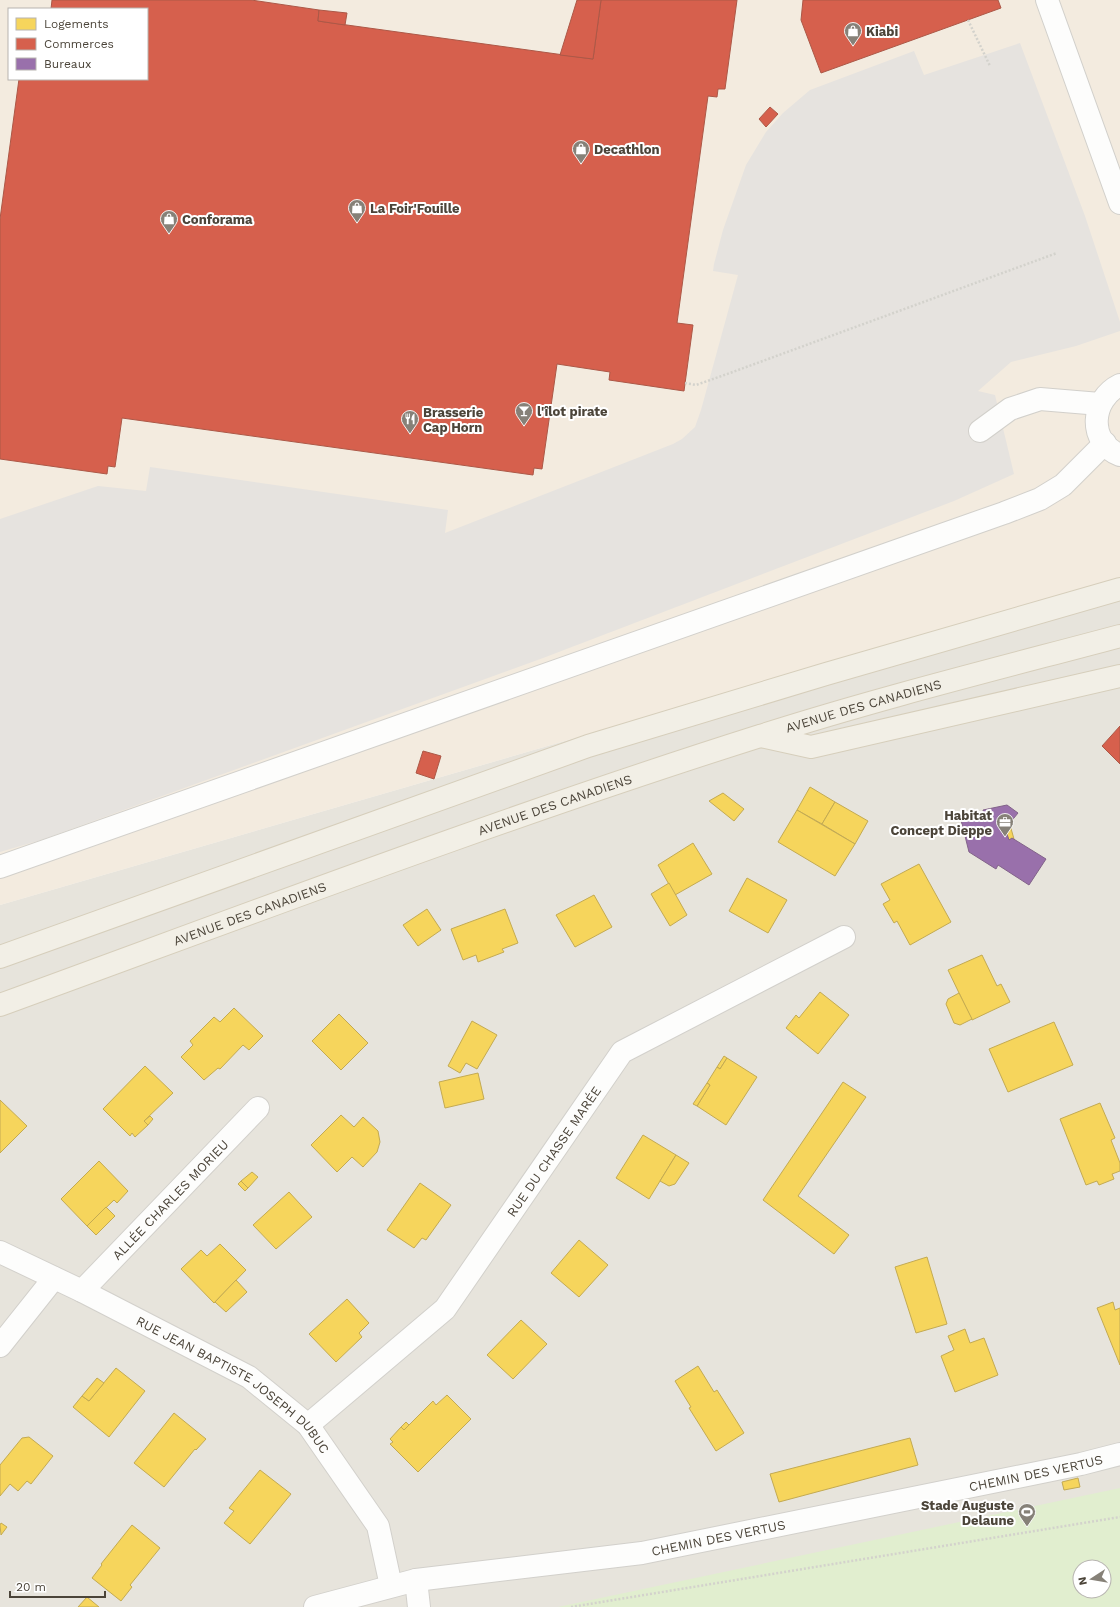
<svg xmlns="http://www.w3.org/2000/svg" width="1120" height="1607" viewBox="0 0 1120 1607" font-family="'Work Sans',sans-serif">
  <rect width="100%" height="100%" fill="#f4f2ee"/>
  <path fill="#e7e4dc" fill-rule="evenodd" d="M 1120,580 L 1120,1607 L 0,1607 L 0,905 ZM 1080,1567 L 1104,1567 L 1104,1591 L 1080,1591 Z"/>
  <path fill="#f3ebdf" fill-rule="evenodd" d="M 0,0 L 1120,0 L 1120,580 L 0,905 ZM 9,9 L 147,9 L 147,79 L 9,79 Z"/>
  <path fill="#e1eecf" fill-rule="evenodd" d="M 1120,1488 L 1120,1607 L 558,1607 ZM 1080,1567 L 1104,1567 L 1104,1591 L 1080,1591 Z"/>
  <path fill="#e6e3df" d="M 1020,43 L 1085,216 L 1120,322 L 1120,331 L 1076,346 L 1011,362 L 978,391 L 995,395 L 1014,474 L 954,501 L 543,658 L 41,840 L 0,852 L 0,519 L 98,486 L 146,491 L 150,467 L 448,510 L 445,533 L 673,444 L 682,439 L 695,427 L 701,410 L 738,275 L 713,271 L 714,264 L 723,230 L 746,165 L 766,132 L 783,113 L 810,90 L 914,51 L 924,75 Z"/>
  <g fill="#f6d55c" stroke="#c3aa52">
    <path d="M 810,787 L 835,802 L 822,824 L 797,810 Z"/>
    <path d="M 723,793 L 744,809 L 734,821 L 709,801 Z"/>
    <path d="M 835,802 L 868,821 L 855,844 L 822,824 Z"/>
    <path d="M 797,810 L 855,844 L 835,876 L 778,842 Z"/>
    <path d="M 1009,824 L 1010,825 L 1014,839 L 1009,840 L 1005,829 Z"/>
    <path d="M 693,843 L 712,874 L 675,895 L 658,865 Z"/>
    <path d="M 919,864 L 951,922 L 910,945 L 897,921 L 894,923 L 883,904 L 890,900 L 881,884 Z"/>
    <path d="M 747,878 L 787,900 L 768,933 L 729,911 Z"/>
    <path d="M 669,883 L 687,915 L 670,926 L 651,894 Z"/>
    <path d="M 594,895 L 612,927 L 575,947 L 556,915 Z"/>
    <path d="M 427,909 L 441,930 L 418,946 L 403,925 Z"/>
    <path d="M 505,909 L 518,943 L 502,949 L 504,952 L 478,962 L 476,955 L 463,960 L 451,929 Z"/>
    <path d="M 982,955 L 997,986 L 1001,984 L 1010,1002 L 972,1020 L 948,970 Z"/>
    <path d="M 820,992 L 849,1015 L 818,1054 L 786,1028 L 796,1015 L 799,1018 Z"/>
    <path d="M 959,993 L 972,1019 L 960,1025 L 954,1023 L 946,1004 L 948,999 Z"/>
    <path d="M 234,1008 L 263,1036 L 249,1050 L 243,1045 L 220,1069 L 218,1068 L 204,1080 L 181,1057 L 193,1045 L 190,1041 L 214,1017 L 220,1022 Z"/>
    <path d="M 339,1014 L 368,1043 L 341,1070 L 312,1041 Z"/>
    <path d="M 472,1021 L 497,1035 L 477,1069 L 466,1063 L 460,1073 L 448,1066 Z"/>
    <path d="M 1054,1022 L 1073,1065 L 1008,1092 L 989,1049 Z"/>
    <path d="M 724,1056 L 727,1058 L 720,1069 L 717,1067 Z"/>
    <path d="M 727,1058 L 757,1077 L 726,1125 L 697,1106 L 710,1085 L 707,1083 L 717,1067 L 720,1069 Z"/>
    <path d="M 145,1066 L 173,1093 L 144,1121 L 148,1125 L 135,1137 L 132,1133 L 130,1136 L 103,1109 Z"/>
    <path d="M 478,1073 L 484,1099 L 445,1108 L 439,1082 Z"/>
    <path d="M 843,1082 L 866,1097 L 798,1196 L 849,1235 L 834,1254 L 763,1200 Z"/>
    <path d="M 707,1083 L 710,1085 L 697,1106 L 693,1104 Z"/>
    <path d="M 0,1100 L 27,1126 L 0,1153 Z"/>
    <path d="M 1100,1103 L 1115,1138 L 1111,1140 L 1120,1163 L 1120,1171 L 1112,1174 L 1114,1179 L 1099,1185 L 1097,1181 L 1086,1185 L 1060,1119 Z"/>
    <path d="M 341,1115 L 354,1127 L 363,1117 L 378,1131 L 380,1142 L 377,1152 L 363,1167 L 352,1157 L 337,1172 L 311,1145 Z"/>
    <path d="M 150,1116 L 153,1119 L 148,1125 L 144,1121 Z"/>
    <path d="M 643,1135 L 676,1155 L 649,1199 L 616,1178 Z"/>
    <path d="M 676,1155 L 689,1163 L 675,1184 L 669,1186 L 660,1181 Z"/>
    <path d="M 99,1161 L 128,1191 L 117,1203 L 114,1200 L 87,1226 L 61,1199 Z"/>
    <path d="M 252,1172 L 258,1177 L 248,1188 L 241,1181 Z"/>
    <path d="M 241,1181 L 248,1188 L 245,1191 L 238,1184 Z"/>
    <path d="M 420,1183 L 451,1205 L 426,1240 L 422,1238 L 414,1248 L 387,1230 Z"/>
    <path d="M 289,1192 L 312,1217 L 276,1249 L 253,1225 Z"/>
    <path d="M 106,1207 L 115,1216 L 96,1235 L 87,1226 Z"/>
    <path d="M 579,1240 L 608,1265 L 579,1297 L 551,1273 Z"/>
    <path d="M 220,1244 L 246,1270 L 214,1303 L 181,1269 L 201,1250 L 207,1256 Z"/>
    <path d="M 927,1257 L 947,1324 L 916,1333 L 895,1267 Z"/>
    <path d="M 236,1280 L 247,1292 L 226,1312 L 215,1302 Z"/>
    <path d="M 347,1299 L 369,1323 L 359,1333 L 362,1337 L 336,1362 L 309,1334 Z"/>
    <path d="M 1113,1302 L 1115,1310 L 1120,1308 L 1120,1365 L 1097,1308 Z"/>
    <path d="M 521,1320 L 547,1344 L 513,1379 L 487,1355 Z"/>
    <path d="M 965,1329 L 970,1343 L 984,1338 L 998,1375 L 955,1392 L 941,1356 L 954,1350 L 948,1336 Z"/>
    <path d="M 698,1366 L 714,1392 L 717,1390 L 744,1433 L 716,1451 L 689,1408 L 691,1407 L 675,1381 Z"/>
    <path d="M 116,1368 L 145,1391 L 109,1437 L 73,1407 L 82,1396 L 89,1401 Z"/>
    <path d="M 97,1378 L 104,1383 L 89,1401 L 82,1396 Z"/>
    <path d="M 447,1395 L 471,1419 L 418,1472 L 390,1444 L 393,1442 L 390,1439 L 401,1427 L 404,1430 L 433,1401 L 436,1405 Z"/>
    <path d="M 174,1413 L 206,1439 L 196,1450 L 195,1449 L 164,1487 L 134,1463 Z"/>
    <path d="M 406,1422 L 409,1425 L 404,1430 L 401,1427 Z"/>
    <path d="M 29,1437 L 53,1456 L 31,1484 L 27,1481 L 18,1491 L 10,1484 L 0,1496 L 0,1465 L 22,1438 Z"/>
    <path d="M 910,1438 L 918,1465 L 779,1502 L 770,1474 Z"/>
    <path d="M 260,1470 L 291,1494 L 250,1544 L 224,1523 L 234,1511 L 229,1508 Z"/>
    <path d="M 1078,1478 L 1080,1487 L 1064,1490 L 1062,1482 Z"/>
    <path d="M 1,1523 L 7,1527 L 1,1535 L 0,1525 Z"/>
    <path d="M 132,1525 L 160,1548 L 130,1585 L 132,1587 L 121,1601 L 92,1578 L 102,1565 L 101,1564 Z"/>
    <path d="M 87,1597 L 99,1607 L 78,1607 Z"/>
  </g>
  <g fill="#d6604d" stroke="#ac5847">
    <path d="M 52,0 L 251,0 L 319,10 L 318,21 L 593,59 L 601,0 L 737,0 L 725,89 L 718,89 L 717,97 L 708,96 L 677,323 L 693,325 L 684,391 L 609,380 L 610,372 L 557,364 L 542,469 L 534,468 L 533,475 L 122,418 L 115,467 L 108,466 L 107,474 L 0,459 L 0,219 L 19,79 L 147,79 L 147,9 L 51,9 Z"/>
    <path d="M 577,0 L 601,0 L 593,59 L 560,55 Z"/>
    <path d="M 803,0 L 998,0 L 1001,8 L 821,73 L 801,20 Z"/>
    <path d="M 319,10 L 347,13 L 345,25 L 318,21 Z"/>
    <path d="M 770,107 L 778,114 L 766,127 L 759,119 Z"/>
    <path d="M 1120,726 L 1120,764 L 1102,746 Z"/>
    <path d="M 423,751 L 441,756 L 434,779 L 416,773 Z"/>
  </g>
  <path fill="#9970ab" stroke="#826389" d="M 1007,805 L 1018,813 L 1005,829 L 1009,840 L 1012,838 L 1046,859 L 1029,885 L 998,865 L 996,869 L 969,852 L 961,820 L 984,815 L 983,810 Z"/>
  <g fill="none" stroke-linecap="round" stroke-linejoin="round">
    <defs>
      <g id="minor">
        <path d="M 1047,0 L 1120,203"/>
        <path d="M 1120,385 C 1091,399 1087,442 1120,455"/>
        <path d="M 980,431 L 1010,409 L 1040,399 L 1100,404"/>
        <path d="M 0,867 L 1004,513 L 1040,499 L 1063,485 L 1105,443"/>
        <path id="s1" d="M 0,1252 L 82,1291 L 249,1377 L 308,1425 L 378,1526 L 391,1586"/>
        <path id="s2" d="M 82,1291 L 258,1108"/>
        <path d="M 0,1346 L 54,1278"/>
        <path id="s3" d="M 308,1425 L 445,1309 L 622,1052 L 844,937"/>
        <path d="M 416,1580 L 419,1607"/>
        <path id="s4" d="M 315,1607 L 416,1580 L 642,1553 L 1081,1464 L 1120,1454"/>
      </g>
      <g id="major">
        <path d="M 761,736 L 811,747 L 1120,676"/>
        <path d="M 0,957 L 588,746 L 826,674 L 1120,589"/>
        <path id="s5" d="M 0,1005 C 252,913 504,817 760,736 C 879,698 1000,668 1120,636"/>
      </g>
    </defs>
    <use href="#minor" stroke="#d2d0cb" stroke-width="24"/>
    <use href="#major" stroke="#d6cebb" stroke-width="24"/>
    <g stroke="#d3d2cc" stroke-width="2.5" stroke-dasharray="2 2" stroke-linecap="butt">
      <path d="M 968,20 L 990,66"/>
      <path d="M 685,383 L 696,385 L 730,373 L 1057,253"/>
      <path d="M 571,1607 L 1120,1517"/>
    </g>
    <use href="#minor" stroke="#fdfdfc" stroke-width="22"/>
    <use href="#major" stroke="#f2efe6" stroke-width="22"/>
  </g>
  <defs>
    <symbol id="shop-pin" viewBox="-11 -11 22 30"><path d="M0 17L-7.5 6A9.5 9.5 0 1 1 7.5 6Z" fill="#868178" stroke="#fff"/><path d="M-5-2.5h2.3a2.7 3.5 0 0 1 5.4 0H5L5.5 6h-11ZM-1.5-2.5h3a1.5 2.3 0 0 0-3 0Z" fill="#fff"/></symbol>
    <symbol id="bar-pin" viewBox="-11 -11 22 30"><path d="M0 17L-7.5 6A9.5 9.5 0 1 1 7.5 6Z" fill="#868178" stroke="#fff"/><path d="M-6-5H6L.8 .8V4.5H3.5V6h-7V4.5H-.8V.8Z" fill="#fff"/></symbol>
    <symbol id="restaurant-pin" viewBox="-11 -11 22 30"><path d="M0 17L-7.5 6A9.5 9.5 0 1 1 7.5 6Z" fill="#868178" stroke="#fff"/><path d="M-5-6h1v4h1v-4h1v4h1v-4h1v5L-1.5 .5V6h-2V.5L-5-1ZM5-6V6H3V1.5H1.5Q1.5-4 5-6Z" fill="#fff"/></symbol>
    <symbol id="office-pin" viewBox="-11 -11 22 30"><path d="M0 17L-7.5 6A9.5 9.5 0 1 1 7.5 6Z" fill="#868178" stroke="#fff"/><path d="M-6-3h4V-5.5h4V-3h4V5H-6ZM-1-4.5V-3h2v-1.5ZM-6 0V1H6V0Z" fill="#fff"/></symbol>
    <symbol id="stadium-pin" viewBox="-11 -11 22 30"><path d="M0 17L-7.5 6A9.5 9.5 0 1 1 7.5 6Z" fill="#868178" stroke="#fff"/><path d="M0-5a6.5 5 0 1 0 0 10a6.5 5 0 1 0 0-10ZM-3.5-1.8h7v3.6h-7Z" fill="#fff"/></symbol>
  </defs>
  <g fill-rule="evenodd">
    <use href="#shop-pin" x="843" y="21" width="20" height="27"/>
    <use href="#shop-pin" x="571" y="139" width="20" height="27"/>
    <use href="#shop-pin" x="347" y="198" width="20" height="27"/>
    <use href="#shop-pin" x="159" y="209" width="20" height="27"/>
    <use href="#bar-pin" x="514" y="401" width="20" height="27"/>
    <use href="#restaurant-pin" x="400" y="409" width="20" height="27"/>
    <use href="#office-pin" x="995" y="812" width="20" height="27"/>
    <use href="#stadium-pin" x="1017" y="1502" width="20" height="27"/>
  </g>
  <g text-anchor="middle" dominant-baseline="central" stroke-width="4" stroke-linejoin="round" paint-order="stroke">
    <g font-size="13" font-weight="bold" fill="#4b4439" stroke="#fff" text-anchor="start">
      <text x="866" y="31">Kiabi</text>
      <text x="594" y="149">Decathlon</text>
      <text x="370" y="208">La Foir'Fouille</text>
      <text x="182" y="219">Conforama</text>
      <text x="537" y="411">l'îlot pirate</text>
      <text x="423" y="412">Brasserie<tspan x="423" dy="15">Cap Horn</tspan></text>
      <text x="992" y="815" text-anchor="end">Habitat<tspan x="992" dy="15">Concept Dieppe</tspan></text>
      <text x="1014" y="1505" text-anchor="end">Stade Auguste<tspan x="1014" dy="15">Delaune</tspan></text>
    </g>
    <g font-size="13" fill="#4b4439" stroke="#fff">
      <text stroke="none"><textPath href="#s5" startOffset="914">AVENUE DES CANADIENS</textPath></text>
      <text stroke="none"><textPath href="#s5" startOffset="590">AVENUE DES CANADIENS</textPath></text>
      <text stroke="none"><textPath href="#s5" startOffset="266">AVENUE DES CANADIENS</textPath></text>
      <text stroke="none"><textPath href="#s3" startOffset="371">RUE DU CHASSE MARÉE</textPath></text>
      <text stroke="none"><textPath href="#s2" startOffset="127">ALLÉE CHARLES MORIEU</textPath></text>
      <text stroke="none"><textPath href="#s1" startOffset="270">RUE JEAN BAPTISTE JOSEPH DUBUC</textPath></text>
      <text stroke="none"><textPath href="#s4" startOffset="734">CHEMIN DES VERTUS</textPath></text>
      <text stroke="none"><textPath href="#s4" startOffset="410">CHEMIN DES VERTUS</textPath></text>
    </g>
  </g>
  <rect x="8" y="8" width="140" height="72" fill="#ffffff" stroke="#b7b4b0"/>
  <rect x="16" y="18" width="20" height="12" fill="#f6d55c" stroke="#b7b4b0"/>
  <text x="44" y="28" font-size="12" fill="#4b4439">Logements</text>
  <rect x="16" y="38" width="20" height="12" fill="#d6604d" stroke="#b7b4b0"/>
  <text x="44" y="48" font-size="12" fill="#4b4439">Commerces</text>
  <rect x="16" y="58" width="20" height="12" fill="#9970ab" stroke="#b7b4b0"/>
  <text x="44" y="68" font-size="12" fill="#4b4439">Bureaux</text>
  <g transform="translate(1092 1579) rotate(258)"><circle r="19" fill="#ffffff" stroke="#b7b4b0"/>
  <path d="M0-3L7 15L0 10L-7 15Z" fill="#868178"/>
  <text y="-6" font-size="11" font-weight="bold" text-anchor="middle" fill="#4b4439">N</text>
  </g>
  <path d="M10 1591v6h95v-6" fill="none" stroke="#4b4439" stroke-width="2"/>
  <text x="16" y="1591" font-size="12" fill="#4b4439" stroke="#ffffff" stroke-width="3" paint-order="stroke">20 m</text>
</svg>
